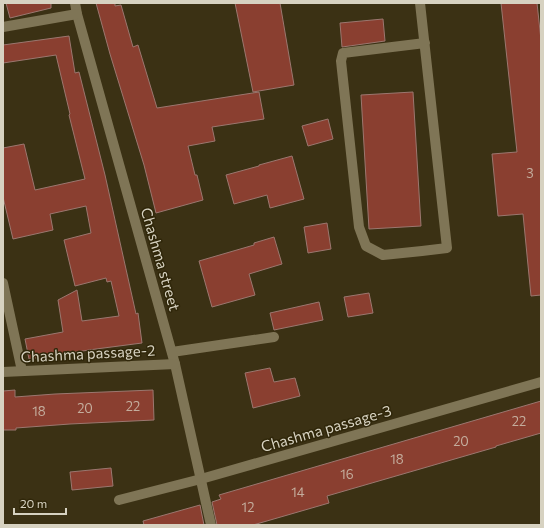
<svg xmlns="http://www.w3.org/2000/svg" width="544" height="528" viewBox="0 0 544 528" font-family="Commissioner,sans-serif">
  <rect width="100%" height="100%" fill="#3b3114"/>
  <g fill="#8a3f30" stroke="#9b776f">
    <path d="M 6,3 L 51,3 L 51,8 L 10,18 Z"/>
    <path d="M 96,3 L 115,3 L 115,6 L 121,5 L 133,47 L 138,45 L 157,108 L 259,92 L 264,119 L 212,127 L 215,141 L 188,146 L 195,175 L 197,175 L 203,200 L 156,213 L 144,165 L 110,54 Z"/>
    <path d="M 235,3 L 280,3 L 294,85 L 253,92 Z"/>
    <path d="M 501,3 L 537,3 L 541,40 L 541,295 L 531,296 L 523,214 L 498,216 L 492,154 L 517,152 Z"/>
    <path d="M 383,19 L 385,41 L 342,47 L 340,23 Z"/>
    <path d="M 69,36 L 75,73 L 79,72 L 105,175 L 136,314 L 138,313 L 142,343 L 96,349 L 29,359 L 25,339 L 63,332 L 58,300 L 77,290 L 82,321 L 119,316 L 111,281 L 107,282 L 106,278 L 75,286 L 64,240 L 91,233 L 86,206 L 50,214 L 53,230 L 13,239 L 3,197 L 3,148 L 24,144 L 35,190 L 85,179 L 69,115 L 70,114 L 56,55 L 3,63 L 3,45 Z"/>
    <path d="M 413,92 L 421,226 L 369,229 L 361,95 Z"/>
    <path d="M 328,119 L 333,139 L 308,146 L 302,126 Z"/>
    <path d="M 292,156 L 304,199 L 270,208 L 267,195 L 234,204 L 226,175 L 259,166 L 259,165 Z"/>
    <path d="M 327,223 L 331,249 L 308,253 L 304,227 Z"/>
    <path d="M 274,237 L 282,264 L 249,274 L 255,295 L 212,307 L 199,261 L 254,245 L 254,243 Z"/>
    <path d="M 369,293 L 373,313 L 348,317 L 344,297 Z"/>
    <path d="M 319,302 L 323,320 L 274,330 L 270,313 Z"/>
    <path d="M 270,368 L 274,382 L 295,378 L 300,396 L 253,408 L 245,373 Z"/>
    <path d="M 15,390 L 15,397 L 55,394 L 153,390 L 154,420 L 70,424 L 16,428 L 16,430 L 3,430 L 3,391 Z"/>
    <path d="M 541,401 L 541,433 L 496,446 L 496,447 L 327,496 L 329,503 L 253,525 L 217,525 L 212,502 L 221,499 L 219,495 Z"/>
    <path d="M 111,468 L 113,486 L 72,490 L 70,472 Z"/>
    <path d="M 200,505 L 204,525 L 144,525 L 143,521 Z"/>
  </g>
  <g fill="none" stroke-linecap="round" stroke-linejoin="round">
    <g stroke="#7f7556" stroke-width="10">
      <path d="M 420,3 L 447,248 L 422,251 L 383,255 L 366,246 L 359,227 L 341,61 L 343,53 L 425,43"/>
      <path d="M 172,352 L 274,337"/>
    </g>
    <g stroke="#7f7556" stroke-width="10">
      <path d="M 75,3 L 77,14 L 175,364 L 211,525"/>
      <path d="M 3,27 L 77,14"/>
      <path d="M 3,283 L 22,371"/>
      <path d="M 3,372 L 175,364"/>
      <path d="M 119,500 L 201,479 L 541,382"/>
    </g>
  </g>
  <g text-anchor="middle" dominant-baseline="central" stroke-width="3" stroke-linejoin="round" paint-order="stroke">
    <g font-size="13" fill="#c4ad9d">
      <text x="530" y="173">3</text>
      <text x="133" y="406">22</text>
      <text x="85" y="408">20</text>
      <text x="39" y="411">18</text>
      <text x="519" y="421">22</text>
      <text x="461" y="441">20</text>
      <text x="397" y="459">18</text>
      <text x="347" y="474">16</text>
      <text x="298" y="492">14</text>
      <text x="248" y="507">12</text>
    </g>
    <g font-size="15" fill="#d7d2c1" stroke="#30270a">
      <text transform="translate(161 259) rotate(74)">Chashma street</text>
      <text transform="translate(88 353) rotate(-3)">Chashma passage-2</text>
      <text transform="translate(326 428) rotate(-16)">Chashma passage-3</text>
    </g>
  </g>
  <rect width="544" height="528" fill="none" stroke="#d7d2c1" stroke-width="8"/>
  <path d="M14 508v6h52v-6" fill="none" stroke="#d7d2c1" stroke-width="2"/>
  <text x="20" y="508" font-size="12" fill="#d7d2c1" stroke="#30270a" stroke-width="3" paint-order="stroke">20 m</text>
</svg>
